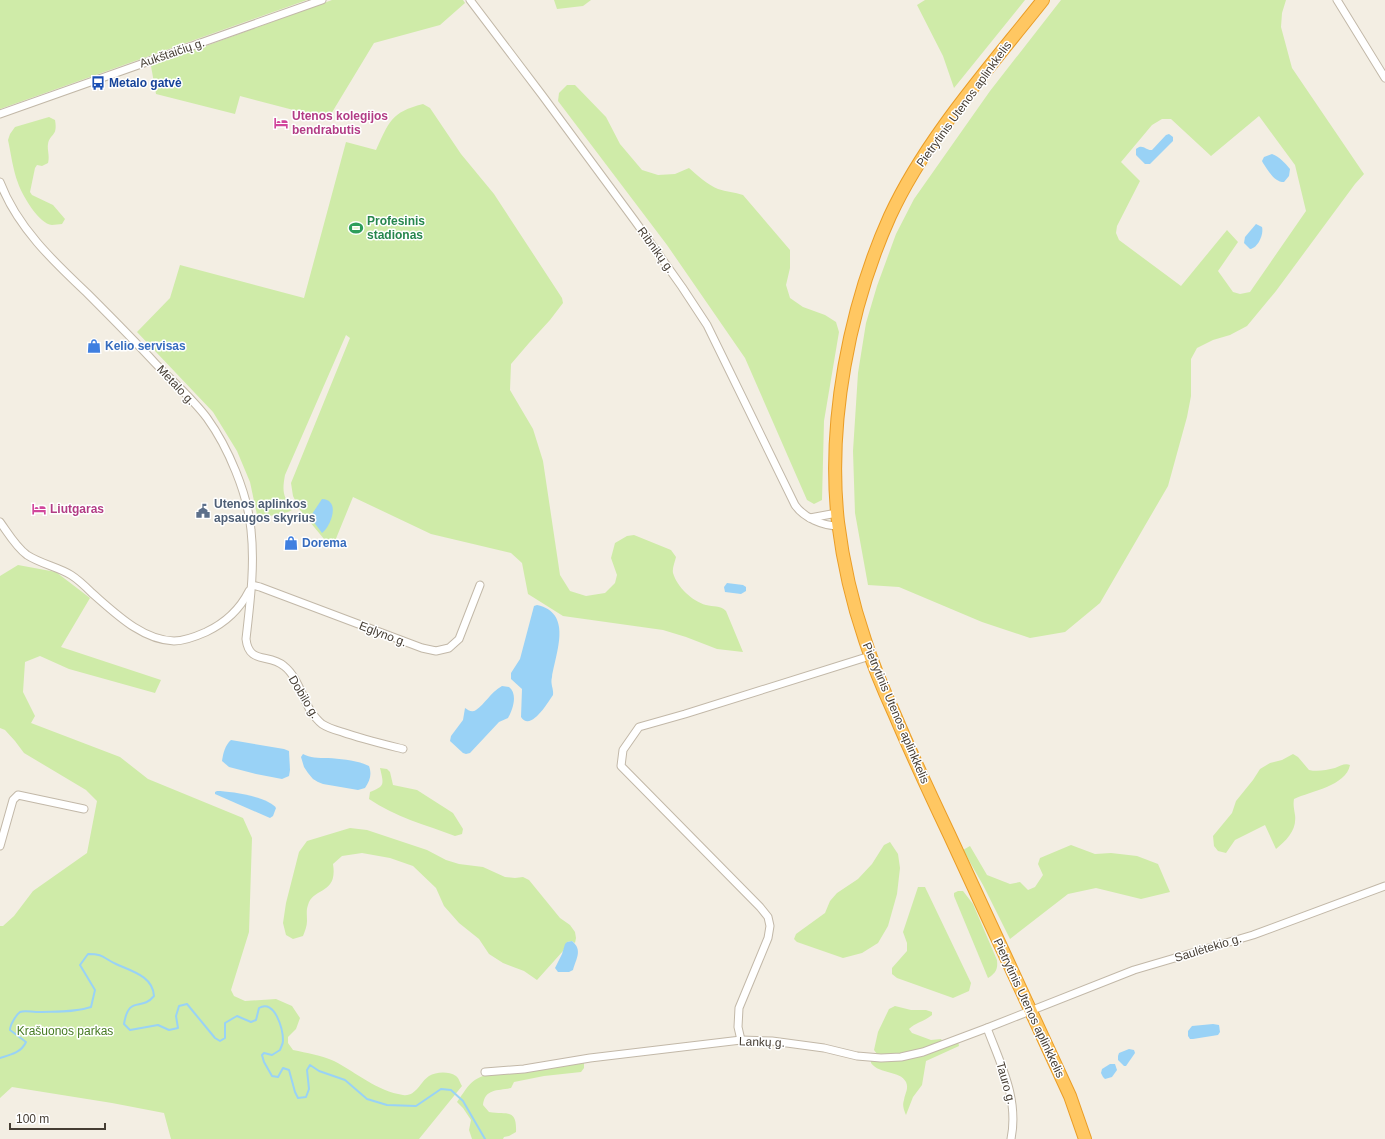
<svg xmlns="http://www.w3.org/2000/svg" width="1385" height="1139" viewBox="0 0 1385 1139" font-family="Helvetica,sans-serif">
  <rect width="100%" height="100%" fill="#f3eee3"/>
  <g fill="#cfeba8" fill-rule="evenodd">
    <path d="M 0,0 L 307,0 L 0,109 Z"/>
    <path d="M 332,0 L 463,0 L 465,3 L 440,25 L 374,43 L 328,119 L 240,96 L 235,114 L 156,94 L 151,66 Z"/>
    <path d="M 554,0 L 591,0 L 583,6 L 557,9 Z"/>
    <path d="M 925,0 L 1025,0 L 954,88 L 943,56 L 917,5 Z"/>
    <path d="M 1061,0 L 1286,0 L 1282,13 L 1281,27 L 1292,68 L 1364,174 L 1355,184 L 1276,291 L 1247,326 L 1230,335 L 1213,340 L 1197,348 L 1191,359 L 1191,396 L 1187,417 L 1168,486 L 1100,603 L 1065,632 L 1030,638 L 982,622 L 899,587 L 868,585 L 855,513 L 853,451 L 858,373 L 866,323 L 877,286 L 896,234 L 914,199 L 990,91 ZM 1259,116 L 1295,165 L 1306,211 L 1250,292 L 1240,294 L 1233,292 L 1218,271 L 1238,242 L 1227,230 L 1181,286 L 1119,240 L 1116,233 L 1117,226 L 1140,181 L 1121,162 L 1152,125 L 1162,119 L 1171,119 L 1211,156 Z"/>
    <path d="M 567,85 L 575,85 L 606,117 L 620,144 L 642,170 L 658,175 L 675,174 L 689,168 C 697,175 708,185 718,189 C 726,192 735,192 743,195 L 790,250 L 790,268 L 786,285 L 790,298 L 803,307 L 825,315 L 836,322 L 839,332 L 824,421 L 822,500 L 814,504 L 807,500 L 745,358 L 667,245 L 558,101 L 559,93 Z"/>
    <path d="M 423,104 L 430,108 L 461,154 L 494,194 L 562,298 L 563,303 L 550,320 L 529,343 L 511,364 L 510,390 L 533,429 L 543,461 L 560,575 L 570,591 L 586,596 L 605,593 L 615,583 L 617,575 L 611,558 L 615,543 L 627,536 L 634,535 L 671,550 L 676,557 C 675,562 672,568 673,573 C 677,587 692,601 706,605 C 713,607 720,605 726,611 L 743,652 L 717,649 L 686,637 L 663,630 L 563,616 L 528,594 L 522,563 L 511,553 L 431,534 L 353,497 L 335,541 L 324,539 L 300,510 L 293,496 L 291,483 L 350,338 L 346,335 L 285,475 C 282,491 283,496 292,510 L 288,512 L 261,518 L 257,515 L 250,482 L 237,451 L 213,412 L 137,332 L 170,298 L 180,265 L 304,298 L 346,142 L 376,150 C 389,122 391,112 423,104 Z"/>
    <path d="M 49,117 L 55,120 C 58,137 50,133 48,144 C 47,150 50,156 48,163 L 42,166 L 37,165 L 35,168 L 30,192 L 32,195 L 53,205 L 65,219 L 62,224 C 59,224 55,225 52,225 C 39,224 22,195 18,183 C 13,170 11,154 8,140 L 10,134 L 15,127 Z"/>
    <path d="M 18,565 L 56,572 L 90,598 L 61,647 L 161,680 L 155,693 L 69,669 L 40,656 L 25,662 L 23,692 L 35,716 L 31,723 L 120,757 L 148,779 L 243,818 L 252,838 L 249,932 L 231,990 L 234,996 L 245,1001 L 276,999 L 292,1006 L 300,1018 L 296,1029 L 288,1037 L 288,1043 L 293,1050 C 307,1053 321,1055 334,1061 C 357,1073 377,1091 403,1095 C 416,1097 420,1082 429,1076 C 436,1072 448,1071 456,1076 C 459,1078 460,1083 462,1086 L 419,1139 L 171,1139 L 164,1113 L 112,1103 L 12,1087 L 0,1098 L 0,926 L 3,926 L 14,916 L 33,891 L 87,853 L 97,801 L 86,790 L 24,753 L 15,741 L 5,730 L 0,728 L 0,576 Z"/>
    <path d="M 1293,754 L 1298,757 L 1309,770 C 1318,772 1326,770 1335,768 C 1340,766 1345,763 1350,765 C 1346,786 1311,791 1294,799 C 1293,805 1294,808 1295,815 C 1297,830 1287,840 1276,849 L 1265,825 L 1235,840 L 1226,853 L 1218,851 L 1214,846 L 1213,836 L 1232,813 L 1236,801 L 1253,780 L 1260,769 L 1270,763 L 1282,760 Z"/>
    <path d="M 380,768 L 387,769 L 390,772 L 393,785 L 417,790 L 453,813 L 463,829 L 462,834 L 455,836 C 426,825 395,817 369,799 L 370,792 C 385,786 384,785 380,768 Z"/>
    <path d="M 350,828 L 367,830 L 427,850 L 446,860 L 459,864 L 483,867 L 505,877 L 515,878 L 523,877 L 529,880 L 560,918 L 570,925 L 575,932 L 576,938 L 575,943 L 572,941 L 567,942 L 563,951 L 537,980 L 524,971 L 503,963 L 489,954 L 479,939 L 459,923 L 444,906 L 436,888 L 413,866 L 390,858 L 362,853 L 342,856 L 333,864 C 338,895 313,887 308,905 C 306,910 307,916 307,921 C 307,926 305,931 303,936 L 293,939 L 286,935 L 283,923 L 286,903 L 299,852 L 307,841 Z"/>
    <path d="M 890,842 L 898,854 L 900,868 L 897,894 L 888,926 L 878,943 L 862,953 L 843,958 L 797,942 L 794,939 L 796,934 L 825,913 L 830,901 L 837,893 L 858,879 L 872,864 L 884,845 Z"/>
    <path d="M 1071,845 L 1095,854 L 1111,853 L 1137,856 L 1158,864 L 1170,892 L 1141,899 L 1096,888 L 1068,894 L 1010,939 L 983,885 L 963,850 L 970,846 L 987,875 L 1010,884 L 1020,882 L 1028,890 L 1035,887 L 1043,875 L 1038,864 L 1040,858 Z"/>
    <path d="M 918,887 L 925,887 L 971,983 L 969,991 L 953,998 L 897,978 L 892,974 L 892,968 L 907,951 L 907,943 L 903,932 Z"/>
    <path d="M 958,891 L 963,891 L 973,904 L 997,960 C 998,969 996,973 988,978 L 954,896 L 954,893 Z"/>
    <path d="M 895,1006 L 911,1010 L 926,1010 L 932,1012 L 932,1015 C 925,1021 915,1023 909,1029 L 912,1033 L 931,1040 L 941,1039 L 943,1042 C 923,1051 899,1056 877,1054 L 874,1050 L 878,1032 L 889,1009 Z"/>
    <path d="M 958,1041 L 959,1046 L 926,1061 L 922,1085 L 913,1097 L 906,1115 C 904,1110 902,1105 904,1100 C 905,1093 909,1089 906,1082 C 900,1070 880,1075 871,1063 L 871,1060 L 900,1061 L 924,1055 Z"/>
    <path d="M 584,1063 L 584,1068 L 581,1072 L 544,1076 L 514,1082 L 511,1088 C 498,1091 485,1088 483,1105 L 489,1112 C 507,1115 517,1108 516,1132 L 509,1136 L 504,1137 L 503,1139 L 472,1139 L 469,1130 L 471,1120 L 463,1108 L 457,1102 C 470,1084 470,1079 493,1073 Z"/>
  </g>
  <g fill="#99d2f6">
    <path d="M 1169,134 L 1173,137 L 1173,141 L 1150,164 L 1145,164 L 1136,155 L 1136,149 C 1143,143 1146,151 1152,150 L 1166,135 Z"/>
    <path d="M 1272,154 C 1280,157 1285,163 1290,169 L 1289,176 L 1284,182 C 1274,182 1268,170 1263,163 L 1262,161 L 1264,157 Z"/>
    <path d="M 1256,224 L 1262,227 C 1264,234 1258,248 1250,249 L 1244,243 L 1245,237 Z"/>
    <path d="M 322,499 C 341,500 331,526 322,533 L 310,517 Z"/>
    <path d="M 727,583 L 743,585 L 746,587 L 746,591 L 741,594 L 725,592 L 724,587 Z"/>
    <path d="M 537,605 C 573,613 556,652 552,677 C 550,684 554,689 553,695 C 548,702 531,732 521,717 L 522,689 L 511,679 L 511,673 L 520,659 L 534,606 Z"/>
    <path d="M 502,686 L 509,687 C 518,694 513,709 508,718 L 499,722 L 470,753 L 466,754 L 463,753 L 450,741 L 451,736 L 463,720 L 465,708 C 468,710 472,713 476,710 C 485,704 490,693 502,686 Z"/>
    <path d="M 231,740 L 284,749 L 289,751 L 290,770 L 289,776 L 282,779 L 256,774 L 229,767 L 222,761 C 223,754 225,745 231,740 Z"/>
    <path d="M 303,754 C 310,758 318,758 328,758 C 341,759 357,760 369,766 C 372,775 370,780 365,788 L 358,790 L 323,784 L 318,782 L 313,779 L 308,773 L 304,767 L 301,757 Z"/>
    <path d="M 217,791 C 230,791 269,797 276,808 L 273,816 L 270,818 L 215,794 L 215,792 Z"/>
    <path d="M 572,941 C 583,950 576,959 573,970 L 569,972 L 558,972 L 555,968 L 562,954 L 565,944 L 567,942 Z"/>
    <path d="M 1213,1024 L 1219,1025 L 1220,1032 L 1218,1035 L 1193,1039 L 1190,1039 L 1188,1036 L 1188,1031 L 1192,1026 Z"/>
    <path d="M 1129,1049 L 1134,1050 L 1135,1053 L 1126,1066 L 1124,1066 L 1118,1060 L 1118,1056 L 1119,1053 Z"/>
    <path d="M 1110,1064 L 1115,1064 L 1117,1070 L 1112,1077 L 1105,1079 L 1103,1077 L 1101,1073 L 1102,1069 Z"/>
  </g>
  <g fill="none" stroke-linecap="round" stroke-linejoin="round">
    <path stroke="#99d2f6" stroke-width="2" d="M 0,1058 C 10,1055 21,1053 26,1042 L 10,1030 C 10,1025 16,1015 20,1012 C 25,1010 31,1012 36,1012 C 54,1011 73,1013 91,1007 L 95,990 L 80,965 L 88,954 C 104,954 103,958 116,964 C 131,971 153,976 154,996 C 141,1012 129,994 124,1024 L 130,1030 L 158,1025 L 169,1030 L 178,1028 L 176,1016 L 179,1006 L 187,1004 L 215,1038 L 220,1041 L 225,1038 L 225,1023 L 237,1016 L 251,1022 L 256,1020 L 259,1008 C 275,999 283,1029 283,1041 C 283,1044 281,1047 280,1050 L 272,1055 L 264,1053 L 262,1055 L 264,1062 L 272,1076 L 278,1077 L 283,1068 L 289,1070 L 295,1092 L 298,1098 L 306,1097 L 309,1089 L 307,1070 L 310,1065 L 319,1071 L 345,1080 L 367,1099 L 387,1105 L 416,1106 L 441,1089 L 451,1090 L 463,1101 L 485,1139"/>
    <defs>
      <g id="street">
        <path d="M 470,0 L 542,95 L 635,221 L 682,287 L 707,325 L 795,505 C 804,518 823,526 839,526"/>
        <path d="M 1337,0 L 1385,78"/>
        <path d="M 0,114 L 322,0"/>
        <path d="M 0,182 C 17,227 53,261 87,293 C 110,316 133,339 155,363 C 172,381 192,398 207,418 C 228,447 248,494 251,530 C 255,566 250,603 246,639 C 249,665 269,653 284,666 C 297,676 302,696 310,710 C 314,716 317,720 322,724 C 328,728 335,730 342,732 C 362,739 383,744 403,749"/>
        <path d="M 810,518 L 837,513"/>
        <path d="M 0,522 C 8,533 16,547 27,555 C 41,564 58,567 71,575 C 79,580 86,587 92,593 C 115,613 142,640 174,641 C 185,641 197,636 206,632 C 225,623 240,609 249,591"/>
        <path d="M 252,585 L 260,587 L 422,648 L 436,651 L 449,648 L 459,639 L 480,585"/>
        <path d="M 0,846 L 13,800 L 18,795 L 84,809"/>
        <path d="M 987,1028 C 1001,1065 1019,1099 1011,1139"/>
        <path d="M 741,1040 L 738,1027 L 739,1008 L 768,938 L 770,926 L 768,917 L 760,907 L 621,766 L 623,750 L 639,727 L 685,714 L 870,656"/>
        <path d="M 485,1072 L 524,1069 L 590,1058 L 741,1040 L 772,1041 L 824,1048 L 857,1056 L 881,1058 L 901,1057 L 923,1052 L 987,1028 L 1134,970 L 1253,935 L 1385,886"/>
      </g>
      <path id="highway" d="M 1043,0 C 990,67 926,138 890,216 C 849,307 827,423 838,522 C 843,562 852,602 865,640 C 873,665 883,689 894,713 C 911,753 930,794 949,834 C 989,921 1030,1009 1070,1096 L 1085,1139"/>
    </defs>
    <use href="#street" stroke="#c2b8a8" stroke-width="9"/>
    <use href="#highway" stroke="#ea9d26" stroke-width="14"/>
    <use href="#street" stroke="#fff" stroke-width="7"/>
    <use href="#highway" stroke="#ffc762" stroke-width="12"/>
  </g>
  <defs>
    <symbol id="bus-bare" viewBox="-9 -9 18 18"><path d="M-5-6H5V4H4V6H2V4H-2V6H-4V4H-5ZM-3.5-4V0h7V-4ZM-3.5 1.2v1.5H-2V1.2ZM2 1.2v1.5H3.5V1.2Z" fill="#1a4fb4" stroke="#fff" stroke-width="2.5" paint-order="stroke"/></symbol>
    <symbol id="hotel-bare" viewBox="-9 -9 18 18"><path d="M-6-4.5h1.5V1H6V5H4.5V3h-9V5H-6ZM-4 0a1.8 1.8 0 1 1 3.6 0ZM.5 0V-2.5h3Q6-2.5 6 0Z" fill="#d1479c" stroke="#fff" stroke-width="2.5" paint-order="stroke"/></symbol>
    <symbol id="stadium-bare" viewBox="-9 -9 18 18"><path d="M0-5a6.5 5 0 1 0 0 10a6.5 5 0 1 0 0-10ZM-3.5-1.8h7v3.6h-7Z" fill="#2e9e5b" stroke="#fff" stroke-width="2.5" paint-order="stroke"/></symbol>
    <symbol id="shop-bare" viewBox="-9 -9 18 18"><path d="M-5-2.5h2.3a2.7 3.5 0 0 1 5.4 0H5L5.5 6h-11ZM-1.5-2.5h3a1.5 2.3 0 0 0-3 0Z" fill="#3f7fe0" stroke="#fff" stroke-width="2.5" paint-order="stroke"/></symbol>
    <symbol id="civic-bare" viewBox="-9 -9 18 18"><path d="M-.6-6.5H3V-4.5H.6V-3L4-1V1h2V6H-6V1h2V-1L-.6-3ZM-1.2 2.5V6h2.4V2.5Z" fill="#5c6f8a" stroke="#fff" stroke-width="2.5" paint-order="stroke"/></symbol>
  </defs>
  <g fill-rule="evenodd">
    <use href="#bus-bare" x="88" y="73" width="20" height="20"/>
    <use href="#hotel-bare" x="271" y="113" width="20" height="20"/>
    <use href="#stadium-bare" x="346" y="218" width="20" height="20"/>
    <use href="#shop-bare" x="84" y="336" width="20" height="20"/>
    <use href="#hotel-bare" x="29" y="499" width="20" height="20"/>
    <use href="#civic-bare" x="193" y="501" width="20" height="20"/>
    <use href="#shop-bare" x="281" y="533" width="20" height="20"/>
  </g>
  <g text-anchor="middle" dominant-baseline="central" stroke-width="3" stroke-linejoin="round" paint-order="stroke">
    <g font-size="12" fill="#453d33" stroke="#fff">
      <text transform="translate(172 53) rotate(-19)">Aukštaičių g.</text>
      <text transform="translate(964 104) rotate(-54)">Pietrytinis Utenos aplinkkelis</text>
      <text transform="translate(656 250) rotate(54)">Ribnikų g.</text>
      <text transform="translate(176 385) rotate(47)">Metalo g.</text>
      <text transform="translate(383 634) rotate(21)">Eglyno g.</text>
      <text transform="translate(304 697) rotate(59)">Dobilo g.</text>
      <text transform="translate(896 713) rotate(67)">Pietrytinis Utenos aplinkkelis</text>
      <text transform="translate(1208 948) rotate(-17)">Saulėtekio g.</text>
      <text transform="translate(1029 1008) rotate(65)">Pietrytinis Utenos aplinkkelis</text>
      <text transform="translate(762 1042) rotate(2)">Lankų g.</text>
      <text transform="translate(1006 1083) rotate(74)">Tauro g.</text>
    </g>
    <g font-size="12" font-weight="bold" fill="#164399" stroke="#fff" text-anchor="start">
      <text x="109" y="83">Metalo gatvė</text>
    </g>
    <g font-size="12" font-weight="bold" fill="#b23c85" stroke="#fff" text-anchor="start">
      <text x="292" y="116">Utenos kolegijos<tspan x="292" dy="14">bendrabutis</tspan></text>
      <text x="50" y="509">Liutgaras</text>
    </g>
    <g font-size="12" font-weight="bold" fill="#27864d" stroke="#fff" text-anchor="start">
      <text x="367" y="221">Profesinis<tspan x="367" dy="14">stadionas</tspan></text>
    </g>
    <g font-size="12" font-weight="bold" fill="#366cbe" stroke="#fff" text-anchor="start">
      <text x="105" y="346">Kelio servisas</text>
      <text x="302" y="543">Dorema</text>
    </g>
    <g font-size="12" font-weight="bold" fill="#4e5e75" stroke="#fff" text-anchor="start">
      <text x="214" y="504">Utenos aplinkos<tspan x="214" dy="14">apsaugos skyrius</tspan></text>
    </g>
    <g font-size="12" fill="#467b22" stroke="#fff">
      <text x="65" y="1031">Krašuonos parkas</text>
    </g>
  </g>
  <path d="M10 1123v6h95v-6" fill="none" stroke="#453d33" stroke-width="2"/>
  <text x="16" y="1123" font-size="12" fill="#453d33" stroke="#ffffff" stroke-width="3" paint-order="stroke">100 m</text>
</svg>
